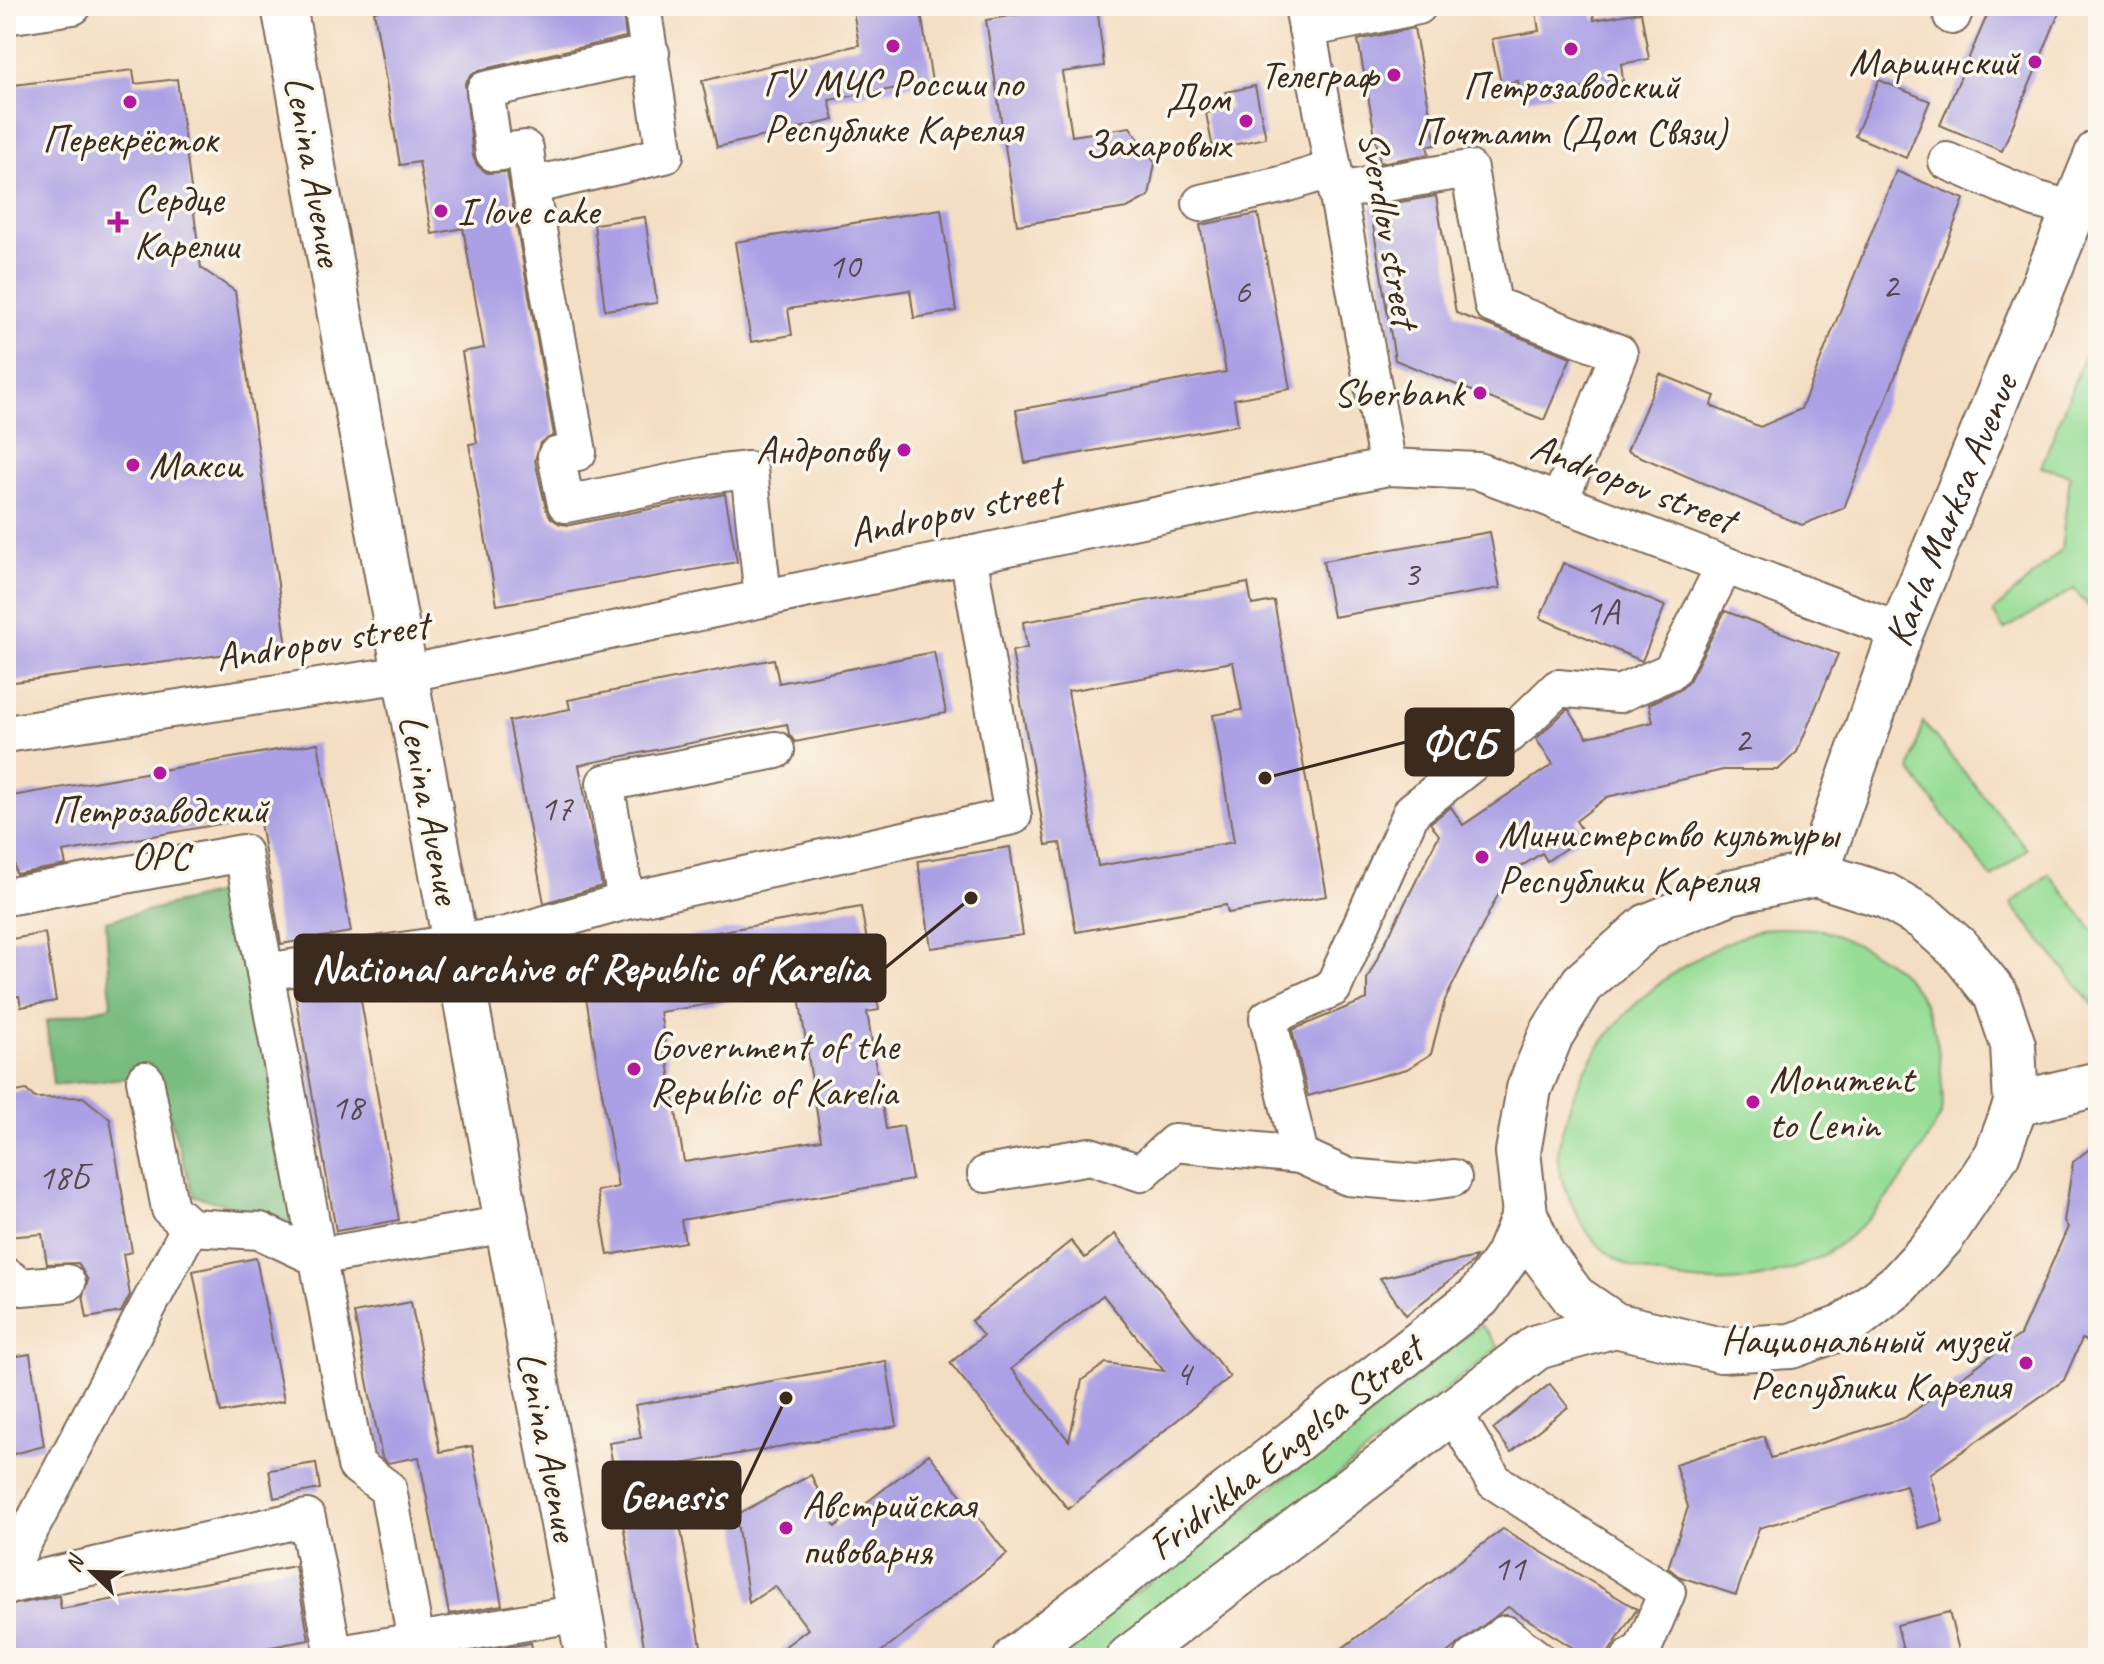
<svg xmlns="http://www.w3.org/2000/svg" width="2104" height="1664" viewBox="0 0 2104 1664" font-family="Caveat,sans-serif">
  <rect width="100%" height="100%" fill="#fbf7ec"/>
  <filter id="ink" filterUnits="userSpaceOnUse"><feTurbulence type="fractalNoise" baseFrequency=".0125" numOctaves="2"/><feDisplacementMap in="SourceGraphic" scale="16" xChannelSelector="R" yChannelSelector="G"/><feConvolveMatrix kernelMatrix="1 2 1 2 8 2 1 2 1" color-interpolation-filters="sRGB"/></filter>
  <filter id="wash" filterUnits="userSpaceOnUse"><feTurbulence type="fractalNoise" baseFrequency=".006" numOctaves="4" result="noise"/><feDisplacementMap in="SourceGraphic" scale="32" xChannelSelector="R" yChannelSelector="G"/><feGaussianBlur stdDeviation="1.8" result="paint"/><feColorMatrix in="noise" values="0 0 0 0 0 0 0 0 0 0 0 0 0 0 0 0 0 1.4 0 .05"/><feComposite in="paint" operator="in"/></filter>
  <g filter="url(#wash)">
    <rect width="100%" height="100%" fill="#f4dec3"/>
    <g fill="#97dd96" stroke="#69845a" stroke-width="2">
      <path d="M 2098,321 L 2098,618 L 2074,589 L 2004,630 L 1993,612 L 2061,550 L 2070,475 L 2041,467 Z"/>
      <path d="M 1923,722 L 2027,849 L 1992,878 L 1910,770 Z"/>
      <path d="M 2049,874 L 2098,936 L 2098,1011 L 2011,904 Z"/>
      <path d="M 1820,929 C 1851,942 1885,954 1908,980 C 1935,1010 1940,1048 1942,1087 C 1942,1094 1944,1104 1942,1111 C 1941,1118 1934,1126 1931,1133 C 1906,1180 1858,1241 1808,1263 C 1759,1283 1719,1287 1667,1277 C 1628,1270 1599,1255 1580,1220 C 1571,1203 1561,1183 1558,1164 C 1556,1145 1565,1122 1570,1105 C 1599,1021 1672,962 1753,932 C 1772,925 1800,929 1820,929 Z"/>
      <path d="M 1481,1325 L 1499,1347 L 1107,1658 L 1052,1658 Z"/>
    </g>
    <path fill="#79bc7f" stroke="#5a734e" stroke-width="2" d="M 234,889 L 298,1224 L 194,1196 L 157,1075 L 53,1085 L 46,1021 L 111,1006 L 106,921 Z"/>
    <g id="blocks">
      <g fill="#aba0e5" fill-rule="evenodd">
        <path d="M 404,6 L 622,6 L 626,37 L 480,70 L 471,75 L 465,83 L 473,156 L 477,165 L 487,173 L 507,172 L 554,435 L 540,443 L 535,460 L 546,509 L 551,518 L 560,524 L 570,525 L 725,494 L 737,562 L 497,605 L 469,444 L 477,443 L 462,352 L 484,348 L 463,228 L 432,234 L 419,162 L 400,165 L 374,11 Z"/>
        <path d="M 877,6 L 920,6 L 932,82 L 829,100 L 834,120 L 717,147 L 702,81 L 859,45 L 853,10 Z"/>
        <path d="M 1067,6 L 1097,6 L 1104,66 L 1062,72 L 1072,136 L 1130,127 L 1155,163 L 1149,196 L 1127,208 L 1017,225 L 986,20 Z"/>
        <path d="M 1535,6 L 1592,6 L 1594,20 L 1641,12 L 1649,59 L 1621,64 L 1623,81 L 1522,100 L 1518,81 L 1501,84 L 1492,39 L 1539,31 Z"/>
        <path d="M 1991,6 L 2062,6 L 2002,151 L 1940,125 Z"/>
        <path d="M 1414,28 L 1436,145 L 1427,146 L 1429,154 L 1380,163 L 1358,40 Z"/>
        <path d="M 133,70 L 135,84 L 177,79 L 201,268 L 235,291 L 287,646 L 6,683 L 6,86 Z"/>
        <path d="M 1879,80 L 1930,101 L 1906,158 L 1855,136 Z"/>
        <path d="M 1255,86 L 1266,138 L 1213,149 L 1206,113 L 1230,109 L 1226,92 Z"/>
        <path d="M 1896,171 L 1964,199 L 1844,508 L 1802,525 L 1627,451 L 1660,374 L 1715,396 L 1711,406 L 1760,427 L 1801,409 Z"/>
        <path d="M 1436,196 L 1456,313 L 1571,357 L 1544,420 L 1395,360 L 1370,207 Z"/>
        <path d="M 941,209 L 956,311 L 914,318 L 910,290 L 788,309 L 792,335 L 751,342 L 735,242 Z"/>
        <path d="M 1258,214 L 1290,389 L 1234,399 L 1238,425 L 1025,463 L 1016,410 L 1226,372 L 1200,225 Z"/>
        <path d="M 645,217 L 657,303 L 605,310 L 594,224 Z"/>
        <path d="M 1490,532 L 1500,588 L 1333,617 L 1323,561 Z"/>
        <path d="M 1563,563 L 1665,606 L 1642,661 L 1540,618 Z"/>
        <path d="M 1248,583 L 1252,605 L 1274,601 L 1327,896 L 1228,913 L 1226,905 L 1076,932 L 1060,843 L 1046,845 L 1012,651 L 1027,648 L 1023,622 ZM 1233,662 L 1242,710 L 1213,715 L 1234,842 L 1098,866 L 1068,691 Z"/>
        <path d="M 1725,611 L 1838,654 L 1797,752 L 1778,770 L 1723,770 L 1607,797 L 1576,821 L 1585,835 L 1547,861 L 1542,853 L 1508,875 L 1445,1000 L 1431,1054 L 1407,1069 L 1308,1096 L 1292,1030 L 1367,999 L 1367,979 L 1439,835 L 1430,823 L 1451,807 L 1463,825 L 1553,764 L 1536,739 L 1566,710 L 1569,710 L 1587,737 L 1653,722 L 1649,704 L 1680,690 L 1689,681 Z"/>
        <path d="M 934,652 L 946,713 L 795,742 L 789,734 L 787,724 L 579,765 L 602,886 L 544,903 L 509,721 L 570,709 L 568,700 L 774,659 L 779,683 Z"/>
        <path d="M 318,743 L 351,932 L 281,944 L 259,817 L 63,852 L 66,865 L 16,874 L 6,813 L 6,797 Z"/>
        <path d="M 1010,847 L 1023,935 L 931,948 L 918,861 Z"/>
        <path d="M 861,907 L 879,1010 L 867,1012 L 886,1129 L 903,1126 L 912,1180 L 681,1220 L 685,1242 L 608,1255 L 597,1191 L 618,1187 L 579,956 ZM 798,990 L 821,1140 L 684,1162 L 660,1012 Z"/>
        <path d="M 45,933 L 56,1001 L 21,1007 L 19,996 L 6,998 L 6,940 Z"/>
        <path d="M 358,983 L 399,1220 L 336,1231 L 295,994 Z"/>
        <path d="M 26,1090 L 35,1098 L 83,1097 L 110,1119 L 132,1252 L 123,1254 L 130,1295 L 121,1312 L 87,1318 L 83,1295 L 88,1280 L 78,1263 L 47,1264 L 42,1234 L 6,1237 L 6,1094 Z"/>
        <path d="M 2098,1142 L 2098,1345 L 2082,1339 L 2064,1380 L 1930,1474 L 1943,1521 L 1918,1528 L 1906,1485 L 1759,1528 L 1736,1595 L 1681,1577 L 1668,1568 L 1688,1507 L 1675,1464 L 1764,1436 L 1771,1458 L 1904,1418 L 2020,1335 L 2068,1227 L 2064,1221 L 2073,1162 Z"/>
        <path d="M 1115,1234 L 1230,1377 L 1068,1509 L 950,1363 L 983,1336 L 971,1321 L 1071,1241 L 1085,1258 ZM 1103,1295 L 1164,1371 L 1106,1363 L 1082,1380 L 1069,1441 L 1011,1369 Z"/>
        <path d="M 1476,1257 L 1472,1263 L 1406,1315 L 1380,1278 Z"/>
        <path d="M 256,1258 L 284,1401 L 221,1413 L 193,1271 Z"/>
        <path d="M 411,1302 L 440,1452 L 472,1446 L 502,1605 L 449,1614 L 419,1457 L 388,1463 L 382,1458 L 354,1313 Z"/>
        <path d="M 30,1354 L 44,1446 L 6,1456 L 6,1358 Z"/>
        <path d="M 886,1361 L 897,1426 L 670,1466 L 703,1658 L 646,1658 L 609,1443 L 641,1438 L 635,1405 Z"/>
        <path d="M 1550,1384 L 1568,1407 L 1511,1452 L 1493,1429 Z"/>
        <path d="M 929,1454 L 1007,1554 L 873,1658 L 770,1658 L 808,1629 L 775,1586 L 749,1603 L 736,1515 L 811,1475 L 835,1527 Z"/>
        <path d="M 316,1463 L 320,1489 L 274,1498 L 269,1470 Z"/>
        <path d="M 1503,1529 L 1637,1609 L 1605,1658 L 1589,1658 L 1508,1607 L 1440,1658 L 1329,1658 Z"/>
        <path d="M 295,1566 L 309,1640 L 211,1658 L 6,1658 L 6,1606 L 59,1596 L 61,1609 Z"/>
        <path d="M 1949,1612 L 1961,1658 L 1905,1658 L 1897,1625 Z"/>
        <path d="M 531,1643 L 534,1658 L 447,1658 L 447,1657 Z"/>
      </g>
    </g>
  </g>
  <g filter="url(#ink)">
    <use href="#blocks" fill-opacity="0" stroke="#7c6958" stroke-width="2"/>
    <g fill="none" stroke-linecap="round" stroke-linejoin="round">
      <defs>
        <g id="minor">
          <path d="M 642,6 L 665,155 L 530,186 L 525,149 L 494,153 L 485,90 L 651,53"/>
          <path d="M 1303,6 L 1388,467"/>
          <path d="M 6,16 L 73,6"/>
          <path d="M 1952,16 L 1956,6"/>
          <path d="M 1307,29 L 1418,6"/>
          <path d="M 1947,161 L 2035,199 L 2075,210"/>
          <path d="M 530,186 L 578,452 L 556,456 L 566,504 L 713,474 L 749,470 L 763,597"/>
          <path d="M 1338,191 L 1469,169 L 1493,305 L 1619,353 L 1559,503"/>
          <path d="M 1201,203 L 1281,185 L 1333,169"/>
          <path d="M 6,734 L 405,674 L 1388,467 L 1478,471 L 1901,632"/>
          <path d="M 6,897 L 243,853 L 265,972 L 507,935 L 626,901 L 1013,816 L 968,554"/>
          <path d="M 626,901 L 605,783 L 776,750"/>
          <path d="M 265,972 L 356,1465 L 388,1489 L 416,1641"/>
          <path d="M 145,1080 L 170,1209 L 190,1227 L 260,1231 L 316,1257 L 507,1224"/>
          <path d="M 1300,1155 L 1268,1018 L 1333,988 L 1412,811 L 1519,726 L 1558,688 L 1619,694 L 1671,671 L 1725,565"/>
          <path d="M 986,1174 L 1090,1156 L 1141,1173 L 1174,1143 L 1300,1155 L 1348,1177 L 1417,1183 L 1453,1178"/>
          <path d="M 6,1276 L 22,1287 L 67,1283"/>
          <path d="M 1452,1410 L 1494,1481 L 1667,1592 L 1643,1649 L 1630,1658"/>
          <path d="M 6,1575 L 190,1227"/>
          <path d="M 6,1586 L 307,1518 L 334,1655 L 580,1613"/>
          <path d="M 1473,1658 L 1505,1634 L 1536,1658"/>
        </g>
        <g id="major">
          <path d="M 284,6 L 413,717 L 588,1658"/>
          <path d="M 1816,874 L 1886,896 L 1924,918 L 1961,951 L 1996,995 L 2013,1045 L 2016,1104 L 1997,1155 L 1942,1237 L 1899,1284 L 1844,1327 L 1791,1346 L 1721,1350 L 1615,1325 L 1574,1297 L 1542,1254 L 1525,1214 L 1518,1152 L 1529,1089 L 1551,1035 L 1583,983 L 1648,926 L 1730,892 Z"/>
          <path id="s1" d="M 1816,874 L 1901,632 L 2098,152"/>
          <path d="M 2016,1104 L 2098,1084"/>
          <path d="M 1016,1658 L 1479,1297 L 1507,1257 L 1525,1214"/>
          <path d="M 1129,1658 L 1537,1347 L 1615,1325"/>
        </g>
      </defs>
      <use href="#minor" stroke="#7c6958" stroke-width="40"/>
      <use href="#major" stroke="#7c6958" stroke-width="48"/>
      <use href="#minor" stroke="#fff" stroke-width="36"/>
      <use href="#major" stroke="#fff" stroke-width="44"/>
    </g>
  </g>
  <g fill="#b5179e" stroke="#fbf7ec" stroke-width="3">
    <circle cx="893" cy="46" r="8"/>
    <circle cx="1571" cy="49" r="8"/>
    <circle cx="2035" cy="62" r="8"/>
    <circle cx="1394" cy="75" r="8"/>
    <circle cx="130" cy="102" r="8"/>
    <circle cx="1246" cy="121" r="8"/>
    <circle cx="441" cy="211" r="8"/>
    <path d="M114 210h8v8h8v8h-8v8h-8v-8h-8v-8h8z"/>
    <circle cx="1480" cy="393" r="8"/>
    <circle cx="904" cy="450" r="8"/>
    <circle cx="133" cy="465" r="8"/>
    <circle cx="160" cy="773" r="8"/>
    <circle cx="1482" cy="857" r="8"/>
    <circle cx="634" cy="1069" r="8"/>
    <circle cx="1753" cy="1102" r="8"/>
    <circle cx="2026" cy="1363" r="8"/>
    <circle cx="786" cy="1528" r="8"/>
  </g>
  <g text-anchor="middle" dominant-baseline="central" stroke-width="7" stroke-linejoin="round" paint-order="stroke">
    <g font-size="36" fill="#574850">
      <text x="844" y="266">10</text>
      <text x="1890" y="286">2</text>
      <text x="1242" y="291">6</text>
      <text x="1411" y="574">3</text>
      <text x="1602" y="612">1А</text>
      <text x="1742" y="740">2</text>
      <text x="556" y="808">17</text>
      <text x="347" y="1107">18</text>
      <text x="63" y="1177">18Б</text>
      <text x="1183" y="1373">4</text>
      <text x="1509" y="1568">11</text>
    </g>
    <g font-size="40" fill="#3b2a1e" stroke="#fbf7ec" text-anchor="start">
      <text x="2019" y="62" text-anchor="end">Мариинский</text>
      <text x="1378" y="75" text-anchor="end">Телеграф</text>
      <text x="893" y="83" text-anchor="middle">ГУ МЧС России по<tspan x="893" dy="46">Республике Карелия</tspan></text>
      <text x="1571" y="86" text-anchor="middle">Петрозаводский<tspan x="1571" dy="46">Почтамт (Дом Связи)</tspan></text>
      <text x="1230" y="98" text-anchor="end">Дом<tspan x="1230" dy="46">Захаровых</tspan></text>
      <text x="130" y="139" text-anchor="middle">Перекрёсток</text>
      <text x="134" y="199">Сердце<tspan x="134" dy="46">Карелии</tspan></text>
      <text x="457" y="211">I love cake</text>
      <text x="1464" y="393" text-anchor="end">Sberbank</text>
      <text x="888" y="450" text-anchor="end">Андропову</text>
      <text x="149" y="465">Макси</text>
      <text x="160" y="810" text-anchor="middle">Петрозаводский<tspan x="160" dy="46">ОРС</tspan></text>
      <text x="1498" y="834">Министерство культуры<tspan x="1498" dy="46">Республики Карелия</tspan></text>
      <text x="650" y="1046">Government of the<tspan x="650" dy="46">Republic of Karelia</tspan></text>
      <text x="1769" y="1079">Monument<tspan x="1769" dy="46">to Lenin</tspan></text>
      <text x="2010" y="1340" text-anchor="end">Национальный музей<tspan x="2010" dy="46">Республики Карелия</tspan></text>
      <text x="802" y="1505">Австрийская<tspan x="802" dy="46">пивоварня</tspan></text>
    </g>
    <g font-size="40" fill="#3b2a1e" stroke="#fbf7ec">
      <text transform="translate(314 171) rotate(80)">Lenina Avenue</text>
      <text transform="translate(1389 229) rotate(80)">Sverdlov street</text>
      <text transform="translate(1633 483) rotate(21)">Andropov street</text>
      <text transform="translate(955 511) rotate(-12)">Andropov street</text>
      <text stroke="none"><textPath href="#s1" startOffset="388">Karla Marksa Avenue</textPath></text>
      <text transform="translate(322 641) rotate(-9)">Andropov street</text>
      <text transform="translate(430 809) rotate(79)">Lenina Avenue</text>
      <text transform="translate(548 1446) rotate(79)">Lenina Avenue</text>
      <text transform="translate(1285 1448) rotate(-38)">Fridrikha Engelsa Street</text>
    </g>
  </g>
  <path fill="none" stroke="#3b2a1e" stroke-width="3" d="M1265 778L1406 742M971 898L885 968M786 1398L740 1495"/>
  <g fill="#3b2a1e" stroke="#fbf7ec" stroke-width="3">
    <circle cx="1265" cy="778" r="8"/>
    <circle cx="971" cy="898" r="8"/>
    <circle cx="786" cy="1398" r="8"/>
  </g>
  <g fill="#3b2a1e" stroke="#3b2a1e" stroke-width="3">
    <rect x="1406" y="709" width="107" height="66" rx="8"/>
    <rect x="295" y="935" width="590" height="66" rx="8"/>
    <rect x="603" y="1462" width="137" height="66" rx="8"/>
  </g>
  <g font-size="42" text-anchor="middle" font-weight="bold" fill="#fff">
    <text x="1459" y="757">ФСБ</text>
    <text x="590" y="982">National archive of Republic of Karelia</text>
    <text x="672" y="1510">Genesis</text>
  </g>
  <rect width="2104" height="1664" fill="none" stroke="#fbf7ec" stroke-width="32"/>
  <g transform="translate(92 1572) rotate(293)" stroke="#fbf7ec" stroke-width="6" paint-order="stroke">
  <path d="M0-6L14 30L0 20L-14 30Z" fill="#3b2a1e"/>
  <text y="-12" font-size="22" font-weight="bold" text-anchor="middle" fill="#3b2a1e">N</text>
  </g>
</svg>
